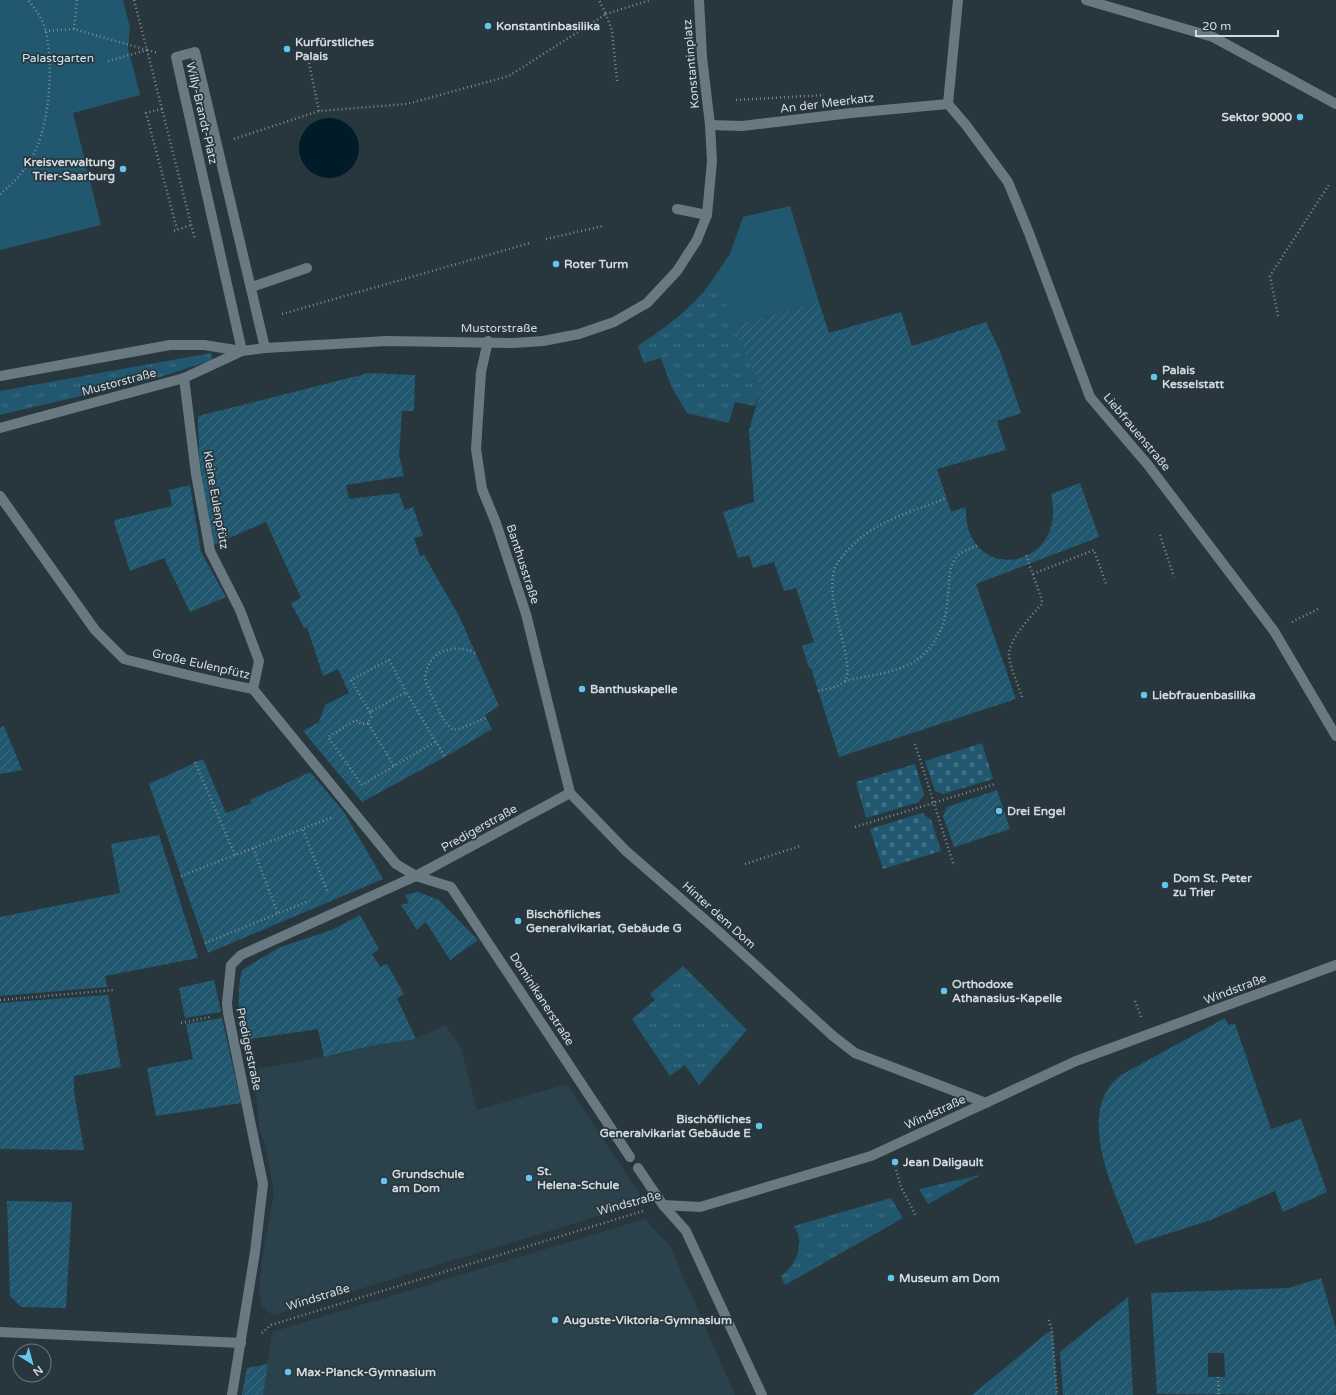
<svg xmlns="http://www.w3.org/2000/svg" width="1336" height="1395" viewBox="0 0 1336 1395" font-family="'Varela Round',sans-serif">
  <defs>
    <pattern id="grass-tufts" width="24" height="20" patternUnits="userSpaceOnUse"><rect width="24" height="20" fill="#21586f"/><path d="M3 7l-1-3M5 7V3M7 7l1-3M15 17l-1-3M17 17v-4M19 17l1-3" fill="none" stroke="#406f83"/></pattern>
    <pattern id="cemetery-stones" width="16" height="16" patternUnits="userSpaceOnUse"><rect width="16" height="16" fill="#21586f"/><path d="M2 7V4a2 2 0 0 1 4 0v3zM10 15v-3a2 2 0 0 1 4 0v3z" fill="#406f83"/></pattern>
    <pattern id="garden-furrows" width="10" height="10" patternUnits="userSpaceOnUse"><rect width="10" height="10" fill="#21586f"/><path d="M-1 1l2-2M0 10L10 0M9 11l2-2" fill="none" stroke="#406f83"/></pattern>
  </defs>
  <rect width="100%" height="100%" fill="#28373d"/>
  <g fill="#2b414b">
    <path d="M 445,1025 L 460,1045 L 477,1110 L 567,1084 L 645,1202 L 274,1315 L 268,1312 L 262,1306 L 259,1294 L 262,1259 L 274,1192 L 265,1143 L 260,1132 L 253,1070 L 341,1054 L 375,1045 L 415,1039 Z"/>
    <path d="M 645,1219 L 670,1246 L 735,1395 L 263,1395 L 272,1332 Z"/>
  </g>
  <g fill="url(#grass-tufts)">
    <path d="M 715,276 L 761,390 L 755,406 L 735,402 L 729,423 L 687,413 L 671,386 L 661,358 L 644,363 L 638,346 C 667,326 696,306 715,276 Z"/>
    <path d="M 211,353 L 212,360 L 157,378 L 0,415 L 0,391 Z"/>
    <path d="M 683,966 L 747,1030 L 699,1085 L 685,1065 L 670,1076 L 632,1019 L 655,1000 L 650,994 Z"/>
    <path d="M 980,1175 L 928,1204 L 919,1189 Z"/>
    <path d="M 891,1198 L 903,1218 L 785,1285 L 781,1276 C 796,1265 806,1243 794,1226 Z"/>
  </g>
  <g fill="url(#cemetery-stones)">
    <path d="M 982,743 L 993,779 L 943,794 L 935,791 L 925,761 Z"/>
    <path d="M 915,764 L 924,794 L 919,802 L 866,818 L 856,782 Z"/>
    <path d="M 922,813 L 931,820 L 941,851 L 883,869 L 870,829 Z"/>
  </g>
  <g fill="#21586f">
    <path d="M 0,0 L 123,0 L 130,28 L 128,48 L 140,95 L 73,113 L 101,225 L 0,250 Z"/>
    <path d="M 790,206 L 819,302 L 734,326 L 715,276 L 730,254 L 743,217 Z"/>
  </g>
  <g fill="url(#garden-furrows)" fill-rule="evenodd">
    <path d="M 819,302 L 829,333 L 901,312 L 912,346 L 986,322 L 1000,351 L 1021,413 L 997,421 L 1006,450 L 937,469 L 951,512 L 966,507 C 963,586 1069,572 1051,494 L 1080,483 L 1099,537 L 976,584 L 1016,699 L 839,757 L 811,668 L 809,668 L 802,646 L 814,642 L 796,588 L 784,591 L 774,562 L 753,568 L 749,555 L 738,558 L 723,512 L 754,502 L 749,430 L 761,390 L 734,326 Z"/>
    <path d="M 369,373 L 415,375 L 414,411 L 402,411 L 399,455 L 404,476 L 346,485 L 349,499 L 399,493 L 405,510 L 413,507 L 423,536 L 414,538 L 420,556 L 424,555 L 459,616 L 499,706 L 485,715 L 492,729 L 452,753 L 362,802 L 303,731 L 319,722 L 325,705 L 349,693 L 338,669 L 323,676 L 307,627 L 304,628 L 291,603 L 301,598 L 266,522 L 211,546 L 199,457 L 198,416 Z"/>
    <path d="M 190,485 L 201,552 L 226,597 L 190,612 L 164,558 L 130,571 L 114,522 L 115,520 L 172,506 L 169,490 Z"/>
    <path d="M 4,726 L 22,770 L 0,774 L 0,728 Z"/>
    <path d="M 203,759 L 226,813 L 252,803 L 250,800 L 310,772 L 344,812 L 383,879 L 208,953 L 149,784 Z"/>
    <path d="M 997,790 L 1010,829 L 954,847 L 943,816 L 947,807 Z"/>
    <path d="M 159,835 L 198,958 L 105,976 L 107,987 L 0,996 L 0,917 L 120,893 L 111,844 Z"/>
    <path d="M 418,892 L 439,900 L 478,940 L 450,960 L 426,922 L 417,930 L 401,905 L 409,903 L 405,895 Z"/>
    <path d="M 360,915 L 379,949 L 372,954 L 380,967 L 387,964 L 404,994 L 397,998 L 416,1039 L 375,1045 L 324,1057 L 318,1029 L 244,1040 C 239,1015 236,995 242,970 L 278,948 L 334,929 Z"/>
    <path d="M 214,980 L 221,1012 L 185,1018 L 179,988 Z"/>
    <path d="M 108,995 L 121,1067 L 74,1076 L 74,1092 L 84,1150 L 0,1149 L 0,1003 Z"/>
    <path d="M 222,1018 L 241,1103 L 156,1116 L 147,1068 L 193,1059 L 186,1024 Z"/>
    <path d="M 1225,1018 L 1228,1025 L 1235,1024 L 1271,1129 L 1301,1119 L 1327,1192 L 1283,1212 L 1275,1191 L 1211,1220 L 1135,1244 C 1118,1199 1071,1113 1121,1075 Z"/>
    <path d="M 7,1201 L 72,1202 L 66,1308 L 21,1307 L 10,1296 Z"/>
    <path d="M 1321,1278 L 1336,1329 L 1336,1394 L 1331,1395 L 1157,1394 L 1151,1293 L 1289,1288 ZM 1208,1353 L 1224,1353 L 1225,1377 L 1208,1377 Z"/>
    <path d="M 1128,1297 L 1133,1395 L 1063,1395 L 1060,1352 Z"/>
    <path d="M 1052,1330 L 1057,1395 L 972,1395 L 1046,1334 Z"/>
    <path d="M 268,1364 L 263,1395 L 242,1395 L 247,1368 Z"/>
  </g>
  <circle fill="#001c28" cx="329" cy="148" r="30"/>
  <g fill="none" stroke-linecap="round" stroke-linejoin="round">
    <g stroke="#7f8a90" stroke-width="2.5" stroke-dasharray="1 3" stroke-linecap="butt">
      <path d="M 77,0 L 74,29 L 147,50"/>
      <path d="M 134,0 L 147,50 L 158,53"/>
      <path d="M 45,31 L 74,29"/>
      <path d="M 147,50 L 195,240"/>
      <path d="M 108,61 L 147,50"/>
      <path d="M 309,63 L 319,111"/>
      <path d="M 617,81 L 612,31 L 606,14 L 651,0"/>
      <path d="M 736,100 L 824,95"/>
      <path d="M 162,109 L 146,113 L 177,229"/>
      <path d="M 234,139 L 319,111 L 407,104 L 509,76 L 606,14 L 599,0"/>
      <path d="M 0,194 C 16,182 29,165 37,147 C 50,116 53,64 46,32 C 43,20 36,9 28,0"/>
      <path d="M 174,231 L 191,225"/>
      <path d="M 546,239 L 603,226"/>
      <path d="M 282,314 L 530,243"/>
      <path d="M 1278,316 L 1270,276 L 1330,183"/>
      <path d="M 1160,535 L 1174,577"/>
      <path d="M 1033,574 L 1094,550 L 1106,584"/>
      <path d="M 1292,622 L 1320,608"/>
      <path d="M 475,653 C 452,642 427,652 425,679 C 430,692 441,721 453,730 L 462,728 L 486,718"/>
      <path d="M 845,681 C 866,676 888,674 908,665 C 922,659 937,641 942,627 C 946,617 947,604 948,594 C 950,582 948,571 954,561 C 959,552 968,549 977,546"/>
      <path d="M 818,691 C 827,689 837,688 844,682 C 859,667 819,592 837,564 C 862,524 906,514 947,498"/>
      <path d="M 1022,697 C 1018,684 1010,668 1009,655 C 1009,639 1031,616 1041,605 L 1042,600 L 1026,555"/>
      <path d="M 370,712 L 351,680 L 389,660 L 406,692"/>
      <path d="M 368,723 L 361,724 L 356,720 L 328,737 L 362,785 L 394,766"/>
      <path d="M 435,742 L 394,766 L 368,723 L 371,717 L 370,712 L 406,692 L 445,757"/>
      <path d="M 915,744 L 954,866"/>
      <path d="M 195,762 L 235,855"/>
      <path d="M 855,827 L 995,784"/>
      <path d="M 303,830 L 328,893"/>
      <path d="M 253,848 L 278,914"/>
      <path d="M 745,864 L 800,846"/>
      <path d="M 181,876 L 333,817"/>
      <path d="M 205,943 L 309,901"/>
      <path d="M 0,1000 L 114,990"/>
      <path d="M 1135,1001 L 1141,1017"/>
      <path d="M 181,1023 L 210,1017"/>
      <path d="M 895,1166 L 901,1187 L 916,1216"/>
      <path d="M 1049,1320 L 1052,1330 L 1057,1395"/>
      <path d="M 262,1333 L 271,1325 L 643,1211"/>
      <path d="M 1218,1377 L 1219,1395"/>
    </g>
    <g stroke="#697981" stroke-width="10">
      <path d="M 677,209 L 707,215"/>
      <path d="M 252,287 L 307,268"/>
      <path d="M 242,351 L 176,57 L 195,52 L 265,348"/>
    </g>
    <g stroke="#697981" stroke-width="10">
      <path d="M 1086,0 L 1213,37 L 1336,104"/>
      <path d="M 948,104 L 966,125 L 1008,182 L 1029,233 L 1090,397 L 1148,465 L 1274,631 L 1336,736"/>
      <path d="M 948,104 L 958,0"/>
      <path d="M 742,126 L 851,113 L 948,104"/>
      <path d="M 570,793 L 626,851 L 718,931 L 833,1036 L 855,1053 L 986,1103"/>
      <path d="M 663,1205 L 700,1207 L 871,1156 L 1076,1061 L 1336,965"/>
    </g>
    <g stroke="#697981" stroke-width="10">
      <path d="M 710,125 L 742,126"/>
      <path d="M 0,376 L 170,345 L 204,345 L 242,351 L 265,348 L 387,341 L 514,343 L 543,341 L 579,334 L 614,322 L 647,303 L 677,271 L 697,240 L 707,215 L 712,161 L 710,125 L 702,57 L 699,0"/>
      <path d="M 184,378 L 196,474 L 210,551 L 240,610 L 259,661 L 253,689"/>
      <path d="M 0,428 L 184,378 L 242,351"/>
      <path d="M 0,496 L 95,630 L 124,659 C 167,670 209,681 253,689 L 396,864 L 416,876 L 451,887 L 630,1157"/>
      <path d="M 638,1168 L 663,1205 L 686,1231 L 762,1395"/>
      <path d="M 0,1332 L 241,1343"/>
      <path d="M 232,1395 L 255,1252 L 263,1184 L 228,1013 L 227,1003 L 231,965 L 241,955 L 416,876 L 570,793 L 526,614 L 496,523 L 482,489 L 476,449 L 481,372 L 488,341"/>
    </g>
  </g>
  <g fill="#65c5ee" stroke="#28373d" stroke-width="1.5">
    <circle cx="488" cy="26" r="4"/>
    <circle cx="287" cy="49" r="4"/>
    <circle cx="1300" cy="117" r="4"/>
    <circle cx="123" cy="169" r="4"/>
    <circle cx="556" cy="264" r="4"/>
    <circle cx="1154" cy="377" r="4"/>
    <circle cx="582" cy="689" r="4"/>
    <circle cx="1144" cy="695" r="4"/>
    <circle cx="999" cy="811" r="4"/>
    <circle cx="1165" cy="885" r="4"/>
    <circle cx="518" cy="921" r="4"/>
    <circle cx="944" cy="991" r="4"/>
    <circle cx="759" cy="1126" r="4"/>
    <circle cx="895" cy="1162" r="4"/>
    <circle cx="529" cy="1178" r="4"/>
    <circle cx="384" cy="1181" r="4"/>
    <circle cx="891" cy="1278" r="4"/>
    <circle cx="555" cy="1320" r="4"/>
    <circle cx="288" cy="1372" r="4"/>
  </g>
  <g text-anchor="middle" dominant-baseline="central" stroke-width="3.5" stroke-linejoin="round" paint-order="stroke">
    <g font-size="12" font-weight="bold" fill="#d2dadf" stroke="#28373d" text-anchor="start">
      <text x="496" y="26">Konstantinbasilika</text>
      <text x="295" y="42">Kurfürstliches<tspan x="295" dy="14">Palais</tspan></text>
      <text x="1292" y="117" text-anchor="end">Sektor 9000</text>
      <text x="115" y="162" text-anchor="end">Kreisverwaltung<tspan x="115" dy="14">Trier-Saarburg</tspan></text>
      <text x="564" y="264">Roter Turm</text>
      <text x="1162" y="370">Palais<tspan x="1162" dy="14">Kesselstatt</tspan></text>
      <text x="590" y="689">Banthuskapelle</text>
      <text x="1152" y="695">Liebfrauenbasilika</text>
      <text x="1007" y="811">Drei Engel</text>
      <text x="1173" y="878">Dom St. Peter<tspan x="1173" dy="14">zu Trier</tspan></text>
      <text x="526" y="914">Bischöfliches<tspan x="526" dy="14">Generalvikariat, Gebäude G</tspan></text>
      <text x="952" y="984">Orthodoxe<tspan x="952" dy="14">Athanasius-Kapelle</tspan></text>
      <text x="751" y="1119" text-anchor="end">Bischöfliches<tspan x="751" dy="14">Generalvikariat Gebäude E</tspan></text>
      <text x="903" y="1162">Jean Daligault</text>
      <text x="537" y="1171">St.<tspan x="537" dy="14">Helena-Schule</tspan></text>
      <text x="392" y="1174">Grundschule<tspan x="392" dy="14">am Dom</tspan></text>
      <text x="899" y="1278">Museum am Dom</text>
      <text x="563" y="1320">Auguste-Viktoria-Gymnasium</text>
      <text x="296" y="1372">Max-Planck-Gymnasium</text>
    </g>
    <g font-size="12" fill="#c9eaf9" stroke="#28373d">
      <text x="58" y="58">Palastgarten</text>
    </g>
    <g font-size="12" fill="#d2dadf" stroke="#28373d">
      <text transform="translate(691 64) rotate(-95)">Konstantinplatz</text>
      <text transform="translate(827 103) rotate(-7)">An der Meerkatz</text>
      <text transform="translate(202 113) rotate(77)">Willy-Brandt-Platz</text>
      <text x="499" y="328">Mustorstraße</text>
      <text transform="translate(119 382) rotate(-15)">Mustorstraße</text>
      <text transform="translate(1137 432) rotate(50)">Liebfrauenstraße</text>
      <text transform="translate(216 500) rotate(80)">Kleine Eulenpfütz</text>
      <text transform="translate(523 564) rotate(72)">Banthusstraße</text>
      <text transform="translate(201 664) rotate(13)">Große Eulenpfütz</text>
      <text transform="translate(479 828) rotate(-29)">Predigerstraße</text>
      <text transform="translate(719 915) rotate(42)">Hinter dem Dom</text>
      <text transform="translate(1235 989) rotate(-21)">Windstraße</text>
      <text transform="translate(542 999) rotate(57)">Dominikanerstraße</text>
      <text transform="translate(249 1049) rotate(78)">Predigerstraße</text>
      <text transform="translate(935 1112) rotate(-25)">Windstraße</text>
      <text transform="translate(629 1203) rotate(-15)">Windstraße</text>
      <text transform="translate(318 1297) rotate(-17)">Windstraße</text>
    </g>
  </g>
  <g transform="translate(32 1363) rotate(143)"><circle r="19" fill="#28373d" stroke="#6c787e"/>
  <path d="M0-3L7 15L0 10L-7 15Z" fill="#65c5ee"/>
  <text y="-6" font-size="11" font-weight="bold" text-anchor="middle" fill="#d2dadf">N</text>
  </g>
  <path d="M1196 30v6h82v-6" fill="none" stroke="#d2dadf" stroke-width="2"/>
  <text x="1202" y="30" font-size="12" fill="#d2dadf" stroke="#28373d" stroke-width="3" paint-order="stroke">20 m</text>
</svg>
